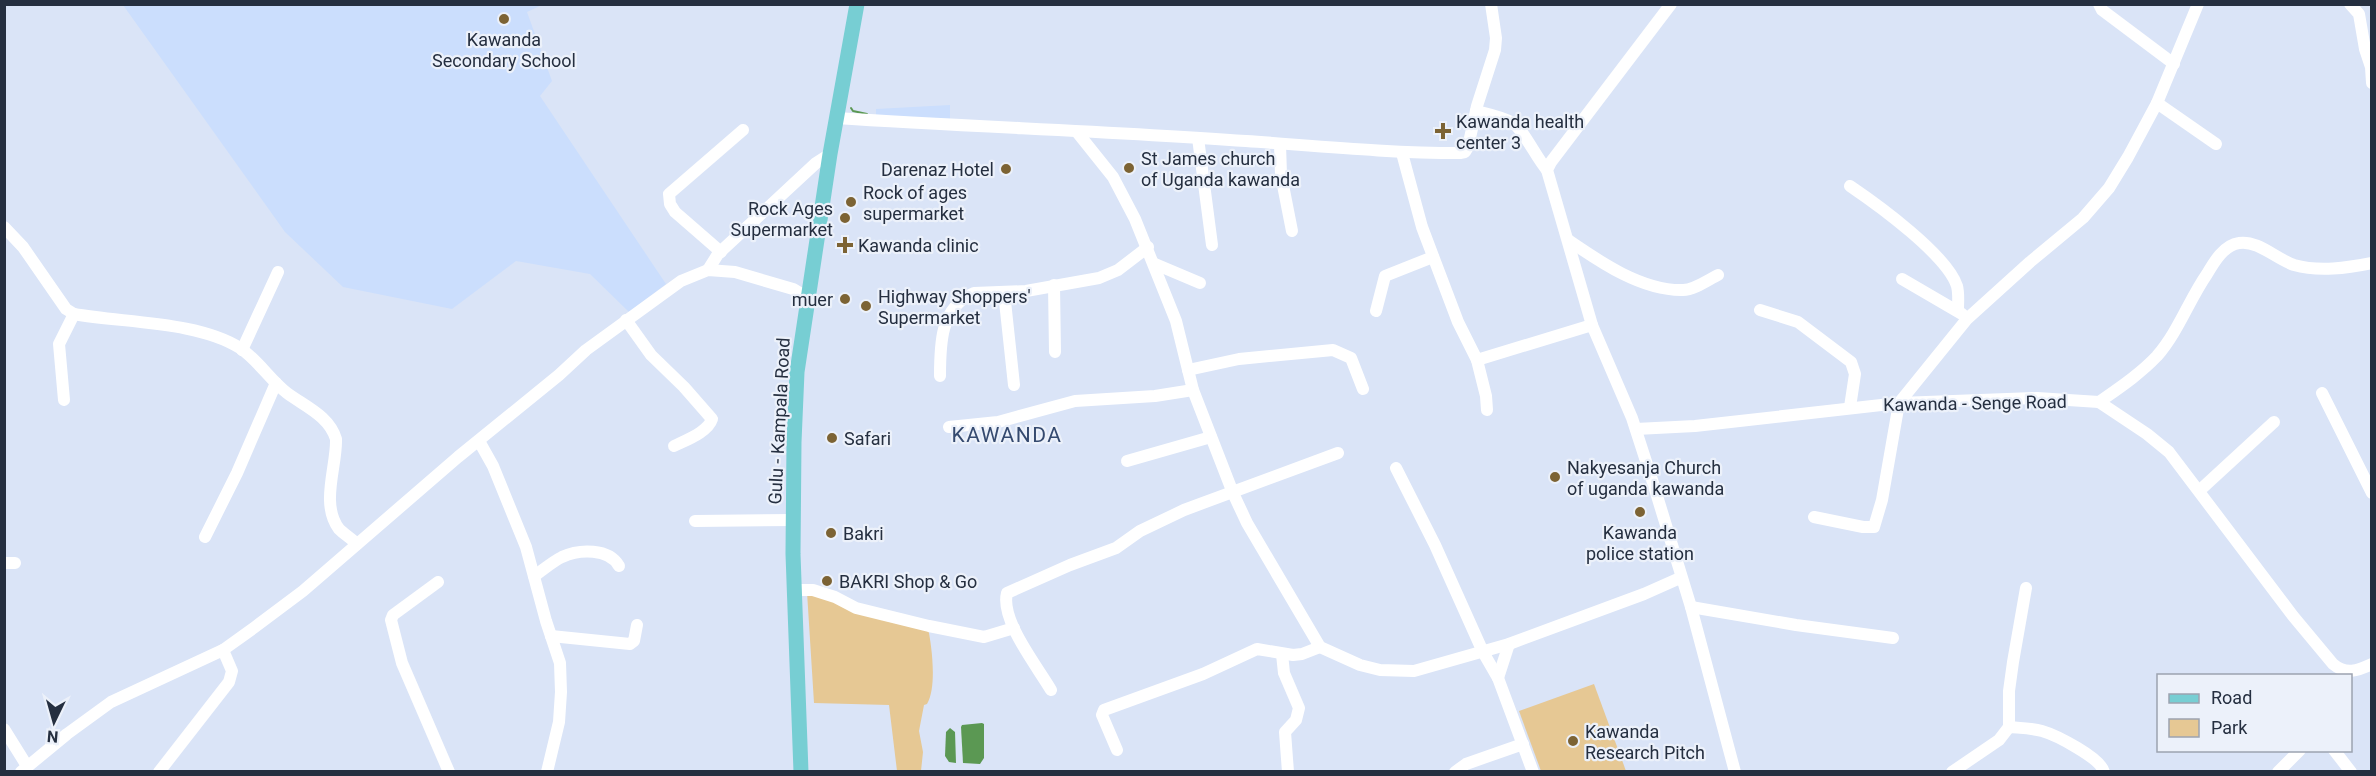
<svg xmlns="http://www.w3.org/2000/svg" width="2376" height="776" viewBox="0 0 2376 776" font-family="Roboto,sans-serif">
  <rect width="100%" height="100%" fill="#dae4f7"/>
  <g fill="#cbdefd">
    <path d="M 123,5 L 542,5 L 527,12 L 552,81 L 540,96 L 666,284 L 629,312 L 590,274 L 516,261 L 452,309 L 343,287 L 285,232 Z"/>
    <path d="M 950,105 L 950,120 L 876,117 L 876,109 Z"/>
  </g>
  <g fill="#e6c894">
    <path d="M 807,592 L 928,628 C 932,647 937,687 927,704 L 924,705 L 919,731 L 923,752 L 921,771 L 897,771 L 889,705 L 814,703 Z"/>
    <path d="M 1594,684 L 1626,771 L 1541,771 L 1519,711 Z"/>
  </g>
  <g fill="#5b9853">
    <path d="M 982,723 L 984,724 L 984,758 L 980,764 L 963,763 L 961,727 L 962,725 Z"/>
    <path d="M 950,728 L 955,732 L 956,763 L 949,762 L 945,756 L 946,732 Z"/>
  </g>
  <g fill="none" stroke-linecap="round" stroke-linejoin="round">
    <path stroke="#5b9853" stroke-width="2" d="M 851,108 L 853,111 L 867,114"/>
    <g stroke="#fff" stroke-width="12">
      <path d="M 2099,4 L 2102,10 L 2174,64"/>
      <path d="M 2350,4 L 2359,14 L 2365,49 L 2371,67 L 2372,83"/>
      <path d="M 2157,103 L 2216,144"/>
      <path d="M 1476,111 C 1488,114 1503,117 1513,123 C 1523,129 1537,159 1547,170"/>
      <path d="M 836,118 C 973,127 1110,131 1246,141 C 1318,146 1389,153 1460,153 L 1465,152 L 1468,147 L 1477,106 L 1495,50 L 1496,38 L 1491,4"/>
      <path d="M 1077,132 L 1113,177 L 1135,219 L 1176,321 L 1193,390 L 1233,493 L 1247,523 L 1320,647 L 1360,665 L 1380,670 L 1414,671 L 1509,644 L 1644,594 L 1680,578"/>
      <path d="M 1198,138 L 1212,245"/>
      <path d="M 1280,144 L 1281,175 L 1292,231"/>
      <path d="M 1402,153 L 1422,227 L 1458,322 L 1477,360 L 1592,325 L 1632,418 L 1654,486 L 1691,607 L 1735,772"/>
      <path d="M 1850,186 C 1878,205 1947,255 1957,286 C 1959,294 1958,302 1958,309"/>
      <path d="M 4,227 L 23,247 L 66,309 L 74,314 C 123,323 198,321 240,348 C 258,360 270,380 287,393 C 306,407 329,416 336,439 C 337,466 320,504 339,529 C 344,534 352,539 357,544"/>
      <path d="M 1568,240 C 1600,262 1642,291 1683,290 C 1694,290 1708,280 1718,275"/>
      <path d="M 721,252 L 675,212 L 670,204 L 669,194 L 743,130"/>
      <path d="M 1155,264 L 1200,283"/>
      <path d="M 708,270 L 718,254 L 816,163 L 830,154"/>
      <path d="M 1902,279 L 1962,314"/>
      <path d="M 1054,285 L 1055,352"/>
      <path d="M 1004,292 L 1014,385"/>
      <path d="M 1760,310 L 1798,322 L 1851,362 L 1855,374 L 1850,407"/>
      <path d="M 1376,311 L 1385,276 L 1433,257"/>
      <path d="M 626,320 L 651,355 L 684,387 L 712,419 C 708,432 686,440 674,446"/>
      <path d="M 1592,325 L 1547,170 L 1551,162 L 1671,4"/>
      <path d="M 242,350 L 278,272"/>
      <path d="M 1477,360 L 1486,396 L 1487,410"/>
      <path d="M 1188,370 L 1239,359 L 1333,350 L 1351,358 L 1363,389"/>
      <path d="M 940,376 C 940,345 940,307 974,293 L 1026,291 L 1099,278 L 1118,270 L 1148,247"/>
      <path d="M 2322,393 L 2372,493"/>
      <path d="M 64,400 L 59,344 L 74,314"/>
      <path d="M 2099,402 C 2119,388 2140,374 2157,356 C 2178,332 2189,300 2207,274 C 2214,262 2224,245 2239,243 C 2258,240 2276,259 2294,265 C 2319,272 2347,268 2372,263"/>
      <path d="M 949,427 L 998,422 L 1075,401 L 1155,396 L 1193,390"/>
      <path d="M 1636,429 L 1695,426 L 1899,403 L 2037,398 L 2099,402 L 2147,434 L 2169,452 L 2293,616 L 2333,664 C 2346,675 2357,671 2372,664"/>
      <path d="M 479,441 L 493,466 L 526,547 L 546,621 L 560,663 L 561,692 L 559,722 L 547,772"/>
      <path d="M 1127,461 L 1211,437"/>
      <path d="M 1396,468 L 1435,545 L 1483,652 L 1498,678 L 1533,772"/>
      <path d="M 2199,491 L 2274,422"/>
      <path d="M 1814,517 L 1863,527 L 1874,527 L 1882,500 L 1899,403 L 1967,319 L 2030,262 L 2083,218 L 2109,188 L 2128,157 L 2157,103 L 2198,4"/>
      <path d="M 695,521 L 793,520"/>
      <path d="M 205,537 L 237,473 L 276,383"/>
      <path d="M 4,563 L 15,563"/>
      <path d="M 534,576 C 543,570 552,562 562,557 C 579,549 609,548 619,566"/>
      <path d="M 438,582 L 393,615 L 391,620 L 402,663 L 449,772"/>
      <path d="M 795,590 L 813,590 L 835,597 L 856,608 L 929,626 L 984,637 L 1014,628"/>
      <path d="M 1691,607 L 1796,625 L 1893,638"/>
      <path d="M 551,636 L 630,644 L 634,641 L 637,625"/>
      <path d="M 1282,654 L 1284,673 L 1299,708 L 1296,720 L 1285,732 L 1288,772"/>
      <path d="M 1498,678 L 1509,644"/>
      <path d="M 1051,690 C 1037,666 1000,620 1007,593 L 1070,565 L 1116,548 L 1140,531 L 1184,510 L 1338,453"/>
      <path d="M 2009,727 C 2020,728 2031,728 2042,731 C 2056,735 2101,758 2104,772"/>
      <path d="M 4,729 L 27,766"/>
      <path d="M 1117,750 L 1102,715 L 1104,710 L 1203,674 L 1257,649 L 1293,655 L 1302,654 L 1320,647"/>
      <path d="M 2334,750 L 2351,772"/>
      <path d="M 21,772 L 67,734 L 111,702 L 223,650 L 255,627 L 303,591 L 458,457 L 559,375 L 586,350 L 681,281 L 708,270 L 735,272 L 793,289 L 808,298"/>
      <path d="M 159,772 L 229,682 L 232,671 L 223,650"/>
      <path d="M 1455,772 L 1466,764 L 1523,744"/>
      <path d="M 1952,772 L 1999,740 L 2009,727 L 2009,691 L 2013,662 L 2026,588"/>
      <path d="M 2278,772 L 2300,750"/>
    </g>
    <path stroke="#77ced3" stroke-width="15" d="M 801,772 L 793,554 L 794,442 L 797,372 L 830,154 L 857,4"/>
  </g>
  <g fill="#7c6334" stroke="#ecf1fa" stroke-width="2">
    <circle cx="504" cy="19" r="6"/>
    <path d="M1440 122h6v6h6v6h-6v6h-6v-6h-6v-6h6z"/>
    <circle cx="1129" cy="168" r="6"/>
    <circle cx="1006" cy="169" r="6"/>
    <circle cx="851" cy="202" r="6"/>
    <circle cx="845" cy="218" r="6"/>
    <path d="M842 236h6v6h6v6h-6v6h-6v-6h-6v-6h6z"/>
    <circle cx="845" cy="299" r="6"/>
    <circle cx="866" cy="306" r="6"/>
    <circle cx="832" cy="438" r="6"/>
    <circle cx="1555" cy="477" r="6"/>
    <circle cx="1640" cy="512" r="6"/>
    <circle cx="831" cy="533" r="6"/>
    <circle cx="827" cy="581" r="6"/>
    <circle cx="1573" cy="741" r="6"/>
  </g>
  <g text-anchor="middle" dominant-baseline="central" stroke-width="4.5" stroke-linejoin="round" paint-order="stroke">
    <g font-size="18" fill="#252f40" stroke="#ecf1fa" text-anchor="start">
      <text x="504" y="39" text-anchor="middle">Kawanda<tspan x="504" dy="21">Secondary School</tspan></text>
      <text x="1456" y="121">Kawanda health<tspan x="1456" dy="21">center 3</tspan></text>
      <text x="1141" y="158">St James church<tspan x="1141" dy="21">of Uganda kawanda</tspan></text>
      <text x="994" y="169" text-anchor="end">Darenaz Hotel</text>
      <text x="863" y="192">Rock of ages<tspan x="863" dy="21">supermarket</tspan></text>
      <text x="833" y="208" text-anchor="end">Rock Ages<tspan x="833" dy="21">Supermarket</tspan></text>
      <text x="858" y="245">Kawanda clinic</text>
      <text x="878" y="296">Highway Shoppers'<tspan x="878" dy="21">Supermarket</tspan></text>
      <text x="833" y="299" text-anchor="end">muer</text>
      <text x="844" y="438">Safari</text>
      <text x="1567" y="467">Nakyesanja Church<tspan x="1567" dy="21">of uganda kawanda</tspan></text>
      <text x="1640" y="532" text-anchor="middle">Kawanda<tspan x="1640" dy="21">police station</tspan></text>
      <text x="843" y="533">Bakri</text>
      <text x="839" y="581">BAKRI Shop &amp; Go</text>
      <text x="1585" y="731">Kawanda<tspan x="1585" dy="21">Research Pitch</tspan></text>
    </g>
    <g font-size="18" fill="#252f40" stroke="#ecf1fa">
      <text transform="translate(1975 403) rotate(-1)">Kawanda - Senge Road</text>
      <text transform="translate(779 421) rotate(-87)">Gulu - Kampala Road</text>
    </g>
    <g font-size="21" letter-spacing="1.5" fill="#354a6f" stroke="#ecf1fa">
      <text x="1007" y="435">KAWANDA</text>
    </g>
  </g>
  <rect width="2376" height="776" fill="none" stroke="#252f40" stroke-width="12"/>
  <rect x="2157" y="674" width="195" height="78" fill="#ecf1fa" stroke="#9ca3b0" stroke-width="1.5"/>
  <rect x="2169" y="694" width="30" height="9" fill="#77ced3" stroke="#9ca3b0" stroke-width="1.5"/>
  <text x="2211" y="704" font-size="18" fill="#252f40">Road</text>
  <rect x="2169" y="719" width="30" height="18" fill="#e6c894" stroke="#9ca3b0" stroke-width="1.5"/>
  <text x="2211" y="734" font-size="18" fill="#252f40">Park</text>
  <g transform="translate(54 722) rotate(185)" stroke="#ecf1fa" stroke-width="4.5" paint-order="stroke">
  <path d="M0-4.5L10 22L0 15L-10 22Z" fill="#252f40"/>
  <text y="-9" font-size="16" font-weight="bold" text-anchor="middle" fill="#252f40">N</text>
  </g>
</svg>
